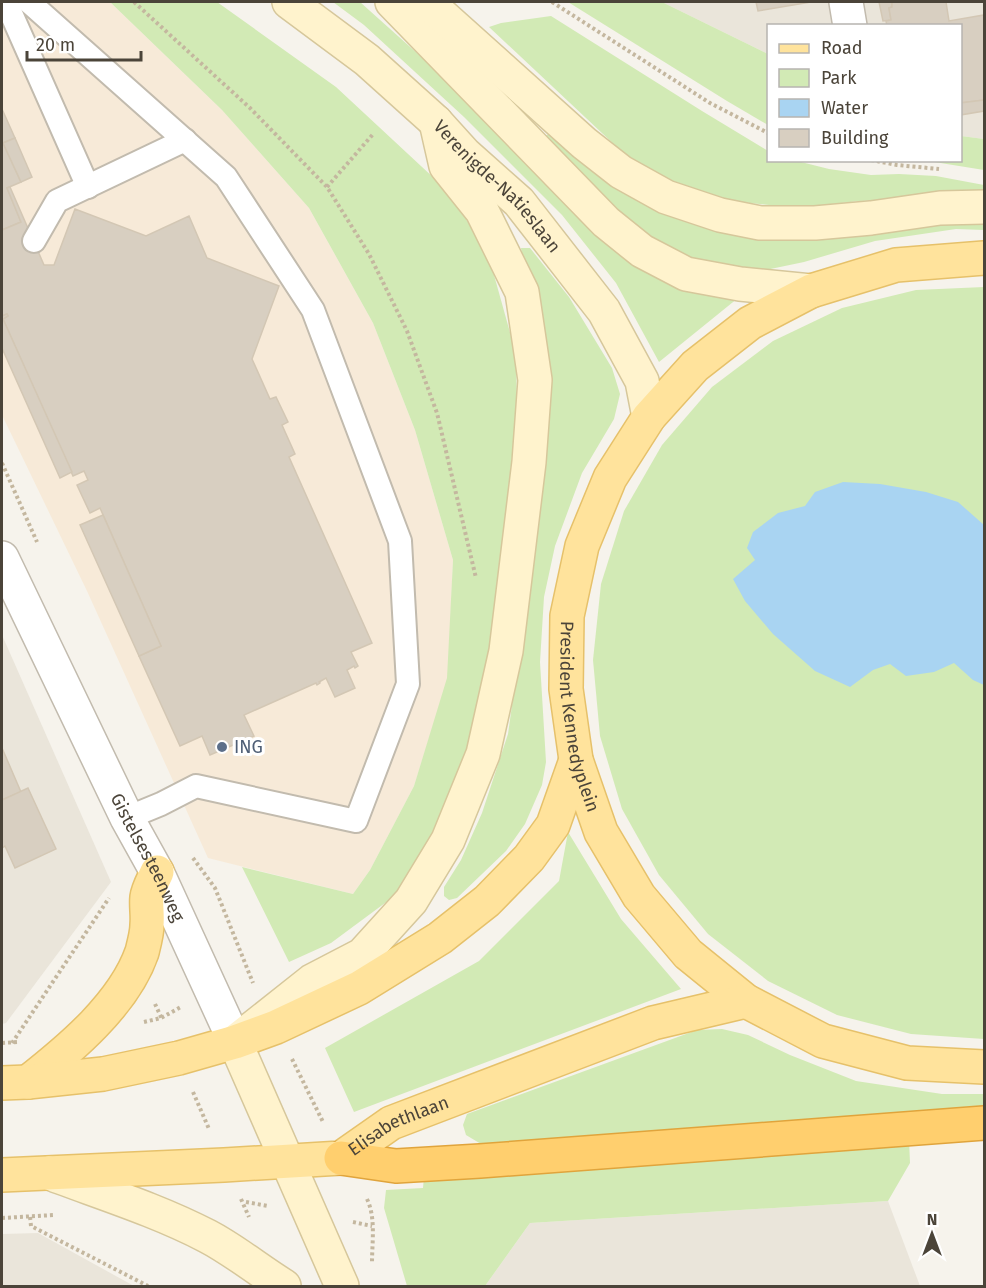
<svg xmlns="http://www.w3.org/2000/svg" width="986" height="1288" viewBox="0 0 986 1288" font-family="'Fira Sans',sans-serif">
  <rect width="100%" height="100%" fill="#f6f3ec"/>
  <g fill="#eae5da">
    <path d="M 662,2 L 984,2 L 984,139 L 961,136 L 960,26 L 768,26 L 768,54 Z"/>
    <path d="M 2,635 L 111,882 L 6,1023 L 2,1024 Z"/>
    <path d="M 888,1201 L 920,1286 L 485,1286 L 530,1223 Z"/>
    <path d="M 38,1233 L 134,1286 L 2,1286 L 2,1234 Z"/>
  </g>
  <path fill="#f7ead8" d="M 2,2 L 110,2 L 222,110 L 309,208 L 373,323 L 415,430 L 453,560 L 448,678 L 414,786 L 370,870 L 353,894 L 208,858 L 87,591 L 2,415 Z"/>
  <g fill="#d2eab5">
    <path d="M 110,2 L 217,2 L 336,87 L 450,193 L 489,257 L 516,354 L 517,409 L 507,502 L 482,720 L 474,748 L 408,886 L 331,943 L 289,962 L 242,867 L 353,894 L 370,870 L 414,786 L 447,678 L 453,560 L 415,430 L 373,323 L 309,208 L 222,110 Z"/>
    <path d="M 333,2 L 360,2 L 495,123 L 573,207 L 738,298 L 659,362 L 616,283 L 562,215 L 464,117 L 364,25 Z"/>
    <path d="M 568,2 L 662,2 L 768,54 L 768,125 L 727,101 Z"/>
    <path d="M 551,16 L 702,111 L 768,151 L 768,160 L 797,161 L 829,169 L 871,175 L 899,174 L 936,176 L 984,185 L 984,195 L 860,201 L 796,208 L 732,201 L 683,186 L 636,165 L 489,27 L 501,23 Z"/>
    <path d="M 550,132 L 691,219 L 984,219 L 984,230 L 956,229 L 875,241 L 804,262 L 761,271 L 683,257 L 638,230 L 602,201 L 544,138 Z"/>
    <path d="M 961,136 L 984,139 L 984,170 L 928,161 L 960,160 Z"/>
    <path d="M 521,248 L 530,248 L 569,297 L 612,368 L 620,394 L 614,419 L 582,473 L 555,546 L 544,597 L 540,662 L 546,762 L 542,785 L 525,824 L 506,851 L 457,898 L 449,900 L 444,896 L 444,887 L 461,860 L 482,813 L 508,734 L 521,641 L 523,260 Z"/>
    <path d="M 984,287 L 984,1039 L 911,1034 L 837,1015 L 768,981 L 708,934 L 659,875 L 622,809 L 600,736 L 593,660 L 601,584 L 624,511 L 662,445 L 712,387 L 773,341 L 842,308 L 916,290 Z"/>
    <path d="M 568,832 L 621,919 L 681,989 L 354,1112 L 325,1048 L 479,961 L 559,881 Z"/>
    <path d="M 722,1029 L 748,1035 L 790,1055 L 856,1081 L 942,1094 L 984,1094 L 984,1108 L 481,1144 L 466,1135 L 463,1125 L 467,1114 L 697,1030 Z"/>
    <path d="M 909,1140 L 910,1163 L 888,1201 L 530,1223 L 485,1286 L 407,1286 L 384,1208 L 386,1190 L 423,1188 L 424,1177 Z"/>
  </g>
  <path fill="#a9d4f2" d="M 843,482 L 880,484 L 926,492 L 958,502 L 984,525 L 984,685 L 973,680 L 954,663 L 934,672 L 906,676 L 890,664 L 873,670 L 850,687 L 815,671 L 773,634 L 745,601 L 733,579 L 755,560 L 747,548 L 753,532 L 778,513 L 805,506 L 815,492 Z"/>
  <g fill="#d8cfc1" stroke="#d3c7b4" stroke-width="1.5">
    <path d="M 756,2 L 811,2 L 758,11 Z"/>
    <path d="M 879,2 L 892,2 L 892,7 L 889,8 L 891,20 L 883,21 Z"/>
    <path d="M 892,2 L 946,2 L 949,21 L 984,15 L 984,100 L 960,103 L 960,26 L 887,26 L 886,21 L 891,20 L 889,8 L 892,7 Z"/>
    <path d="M 984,100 L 984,111 L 960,115 L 960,103 Z"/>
    <path d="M 2,109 L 15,138 L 3,143 L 21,182 L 7,188 L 21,222 L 2,230 Z"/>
    <path d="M 15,138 L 32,177 L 21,182 L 3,143 Z"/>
    <path d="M 10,187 L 44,265 L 54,265 L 75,209 L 146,236 L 189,216 L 207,258 L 279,286 L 252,359 L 270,399 L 276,397 L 288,422 L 282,425 L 295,454 L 289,457 L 372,643 L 351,652 L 358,666 L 355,668 L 354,666 L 347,670 L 355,688 L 335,697 L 326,678 L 319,682 L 320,683 L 317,685 L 316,683 L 244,715 L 254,736 L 210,755 L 202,736 L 180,746 L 139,656 L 161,646 L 100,508 L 90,513 L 77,485 L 88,480 L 84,471 L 73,476 L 3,319 L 8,316 L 7,314 L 2,316 L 2,230 L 21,222 L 7,188 Z"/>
    <path d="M 7,314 L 8,316 L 3,319 L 72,472 L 60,478 L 2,348 L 2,316 Z"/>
    <path d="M 103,515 L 161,646 L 139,656 L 80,525 Z"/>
    <path d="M 2,748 L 21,792 L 2,800 Z"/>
    <path d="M 28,788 L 56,849 L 15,868 L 5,846 L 2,848 L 2,800 Z"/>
  </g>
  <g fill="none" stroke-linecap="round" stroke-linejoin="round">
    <defs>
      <g id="lane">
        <path d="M 6,2 L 88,187"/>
        <path d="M 29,2 L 226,177 L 313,310 L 400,541 L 408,684 L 356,821 L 196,786 L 161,804 L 127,818"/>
        <path d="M 34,241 L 57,201 L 185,140"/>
      </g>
      <g id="street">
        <path d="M 846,2 L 850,26"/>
        <path id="s1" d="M 2,558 L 127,818 L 157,872 L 235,1042"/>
      </g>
      <g id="secondary">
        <path id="s2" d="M 289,2 L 367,60 L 436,122 L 465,154 L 519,202 L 604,311 L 642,381 L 649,417"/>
        <path d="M 392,2 L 606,222 L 642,251 L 686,274 L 740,284 L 811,291"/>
        <path d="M 427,2 L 584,143 L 621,172 L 666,197 L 720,215 L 760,223 L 815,223 L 871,218 L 940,208 L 984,207"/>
        <path d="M 49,1173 C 102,1193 157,1210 207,1236 C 234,1250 258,1270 284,1286"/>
        <path d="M 342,1286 L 235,1042 L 312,981 L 362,955 L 411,901 L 448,840 L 483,754 L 506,651 L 529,462 L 535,380 L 522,292 L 482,211 L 446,166 L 436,122"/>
      </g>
      <g id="primary">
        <path id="s3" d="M 984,258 L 896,265 L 811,291 L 750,323 L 695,366 L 649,417 L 610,478 L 582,546 L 567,616 L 566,689 L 576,760 L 601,832 L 639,896 L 688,954 L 746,1001 L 823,1041 L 907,1063 L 984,1067"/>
        <path d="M 28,1082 C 70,1049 124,1004 142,952 C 144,944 147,933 147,925 C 148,915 146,906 147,897 C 148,889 154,879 157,872"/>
        <path d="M 2,1083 L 28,1082 L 103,1074 L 179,1058 L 235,1042 L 276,1027 L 359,988 L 440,938 L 487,901 L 529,858 L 553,825 L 576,760"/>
        <path id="s4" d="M 2,1175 L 224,1165 L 341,1158 L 391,1123 L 653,1023 L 746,1001"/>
      </g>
      <path id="highway" d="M 341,1158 L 396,1166 L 480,1161 L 984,1123"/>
    </defs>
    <use href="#lane" stroke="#c2bbae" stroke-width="26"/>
    <use href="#street" stroke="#c2bbae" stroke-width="36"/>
    <use href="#secondary" stroke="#d6c79b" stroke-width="36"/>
    <use href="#primary" stroke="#e6c16a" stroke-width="36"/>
    <use href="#highway" stroke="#e0a43c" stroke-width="36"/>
    <g stroke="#c4b79f" stroke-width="4" stroke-dasharray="3 3" stroke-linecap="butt">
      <path d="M 134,2 L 250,108 L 327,187 L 369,254 L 407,331 L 437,413 L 476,578"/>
      <path d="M 552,2 L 710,103 L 768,133"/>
      <path d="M 871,160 L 897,165 L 939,169"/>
      <path d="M 327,187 L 374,133"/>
      <path d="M 2,463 L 37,542"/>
      <path d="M 193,858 L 215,888 L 253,983"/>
      <path d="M 155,1004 L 162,1019"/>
      <path d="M 144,1022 L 161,1018 L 181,1007"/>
      <path d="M 2,1043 L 18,1042"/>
      <path d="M 12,1043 L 109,898"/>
      <path d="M 292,1059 L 323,1122"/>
      <path d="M 193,1092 L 209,1129"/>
      <path d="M 241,1199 L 249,1217"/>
      <path d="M 367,1199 C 376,1218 372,1242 372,1263"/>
      <path d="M 246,1202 L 268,1206"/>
      <path d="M 30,1217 L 31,1226 L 148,1286"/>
      <path d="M 2,1218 L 54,1215"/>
      <path d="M 353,1222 L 372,1226"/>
    </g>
    <use href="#lane" stroke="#fff" stroke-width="22"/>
    <use href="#street" stroke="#fff" stroke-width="33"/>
    <use href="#secondary" stroke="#fff3cd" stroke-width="33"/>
    <use href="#primary" stroke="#ffe39c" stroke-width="33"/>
    <use href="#highway" stroke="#ffcf6e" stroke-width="33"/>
  </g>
  <circle fill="#5c6f8a" stroke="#fff" stroke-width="2" cx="222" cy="747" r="6"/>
  <g text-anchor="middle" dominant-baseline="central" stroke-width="6" stroke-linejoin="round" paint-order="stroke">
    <g font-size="18" fill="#4b4439" stroke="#fff">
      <text stroke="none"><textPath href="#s2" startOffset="279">Verenigde-Natieslaan</textPath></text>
      <text stroke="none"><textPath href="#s3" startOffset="704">President Kennedyplein</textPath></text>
      <text stroke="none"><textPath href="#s1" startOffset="333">Gistelsesteenweg</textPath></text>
      <text stroke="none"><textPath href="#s4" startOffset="406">Elisabethlaan</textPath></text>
    </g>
    <g font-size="18" fill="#4e5e75" stroke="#fff" text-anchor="start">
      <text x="234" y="747">ING</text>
    </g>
  </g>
  <rect width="986" height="1288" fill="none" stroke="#4b4439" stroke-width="6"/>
  <rect x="767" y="24" width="195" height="138" fill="#ffffff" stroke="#b7b4b0" stroke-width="1.5"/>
  <rect x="779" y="44" width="30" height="9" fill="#ffe39c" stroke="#b7b4b0" stroke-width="1.5"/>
  <text x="821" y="54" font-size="18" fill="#4b4439">Road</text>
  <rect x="779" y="69" width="30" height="18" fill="#d2eab5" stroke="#b7b4b0" stroke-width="1.5"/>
  <text x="821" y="84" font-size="18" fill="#4b4439">Park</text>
  <rect x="779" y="99" width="30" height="18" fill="#a9d4f2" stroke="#b7b4b0" stroke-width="1.5"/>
  <text x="821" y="114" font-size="18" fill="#4b4439">Water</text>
  <rect x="779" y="129" width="30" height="18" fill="#d8cfc1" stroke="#b7b4b0" stroke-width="1.5"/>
  <text x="821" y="144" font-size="18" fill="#4b4439">Building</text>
  <g transform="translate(932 1234)" stroke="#ffffff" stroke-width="4.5" paint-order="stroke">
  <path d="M0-4.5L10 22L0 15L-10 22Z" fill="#4b4439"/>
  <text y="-9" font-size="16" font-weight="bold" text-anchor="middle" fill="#4b4439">N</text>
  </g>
  <path d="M27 51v9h114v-9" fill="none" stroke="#4b4439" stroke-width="3"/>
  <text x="36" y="51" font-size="18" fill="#4b4439" stroke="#ffffff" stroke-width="4.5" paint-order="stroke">20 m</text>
</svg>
